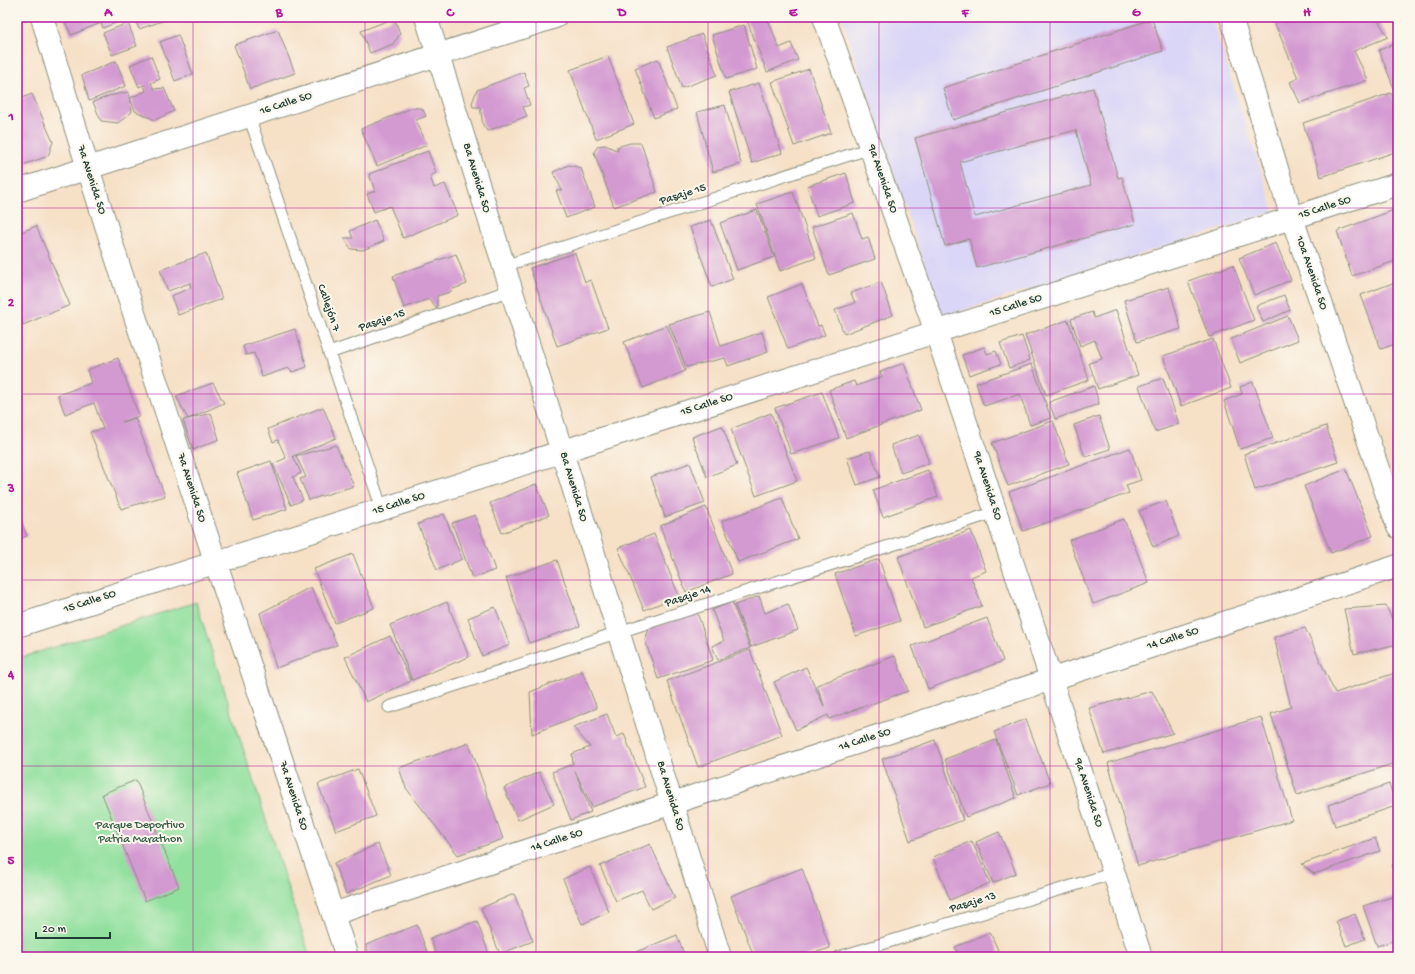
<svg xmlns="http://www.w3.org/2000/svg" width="1415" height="974" viewBox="0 0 1415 974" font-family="'Gochi Hand',sans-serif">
  <rect width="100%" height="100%" fill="#fbf7ec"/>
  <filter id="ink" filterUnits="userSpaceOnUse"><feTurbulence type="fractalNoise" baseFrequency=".025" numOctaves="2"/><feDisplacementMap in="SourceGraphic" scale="8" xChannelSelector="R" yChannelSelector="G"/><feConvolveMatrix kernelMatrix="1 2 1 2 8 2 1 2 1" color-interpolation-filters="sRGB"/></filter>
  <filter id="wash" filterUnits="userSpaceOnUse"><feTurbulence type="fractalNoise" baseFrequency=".012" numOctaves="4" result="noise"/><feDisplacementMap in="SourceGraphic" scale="16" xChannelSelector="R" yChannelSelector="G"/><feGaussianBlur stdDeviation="0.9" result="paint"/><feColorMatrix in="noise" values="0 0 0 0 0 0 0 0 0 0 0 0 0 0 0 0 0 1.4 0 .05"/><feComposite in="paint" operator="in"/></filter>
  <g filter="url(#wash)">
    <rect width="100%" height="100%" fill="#f6e0c6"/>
    <path fill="#dad6f7" d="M 842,17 L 1211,17 L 1274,212 L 942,317 Z"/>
    <path fill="#91e09e" stroke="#588e69" d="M 196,602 L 310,957 L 17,957 L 17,659 Z"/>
    <g id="blocks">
      <g fill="#d399d1" fill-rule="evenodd">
        <path d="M 63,17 L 130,17 L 103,28 L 101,23 L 71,35 Z"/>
        <path d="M 134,17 L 168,17 L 168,19 L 139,29 Z"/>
        <path d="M 391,17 L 394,17 L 400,34 L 393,44 L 370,53 L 361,31 L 392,19 Z"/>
        <path d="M 750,17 L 767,17 L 779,48 L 791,43 L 798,60 L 767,72 L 746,18 Z"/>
        <path d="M 1272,17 L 1376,17 L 1388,37 L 1354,51 L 1368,80 L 1300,103 L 1290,82 L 1298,78 Z"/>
        <path d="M 1391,17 L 1398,17 L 1398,19 L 1394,22 Z"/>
        <path d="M 1152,19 L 1163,51 L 953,120 L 943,88 Z"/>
        <path d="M 128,23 L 137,46 L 112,55 L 103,33 Z"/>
        <path d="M 744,25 L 757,69 L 726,79 L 712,35 Z"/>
        <path d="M 278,30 L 295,73 L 250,89 L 234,45 Z"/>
        <path d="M 702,34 L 717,75 L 682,88 L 667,47 Z"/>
        <path d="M 178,35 L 193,74 L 175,81 L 160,42 Z"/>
        <path d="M 1398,43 L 1398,99 L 1379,50 Z"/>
        <path d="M 151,56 L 160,79 L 151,83 L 154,89 L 164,88 L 174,111 L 155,120 L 135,111 L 130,98 L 146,91 L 144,85 L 139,87 L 130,65 Z"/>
        <path d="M 608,56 L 634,124 L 596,139 L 570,70 Z"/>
        <path d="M 658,59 L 677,109 L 654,118 L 635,68 Z"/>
        <path d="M 116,61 L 126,86 L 89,101 L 82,75 Z"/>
        <path d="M 809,69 L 831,133 L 794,146 L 772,82 Z"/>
        <path d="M 524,72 L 529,86 L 524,88 L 530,105 L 523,107 L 527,116 L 487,131 L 483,125 L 480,107 L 473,107 L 472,103 L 477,90 Z"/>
        <path d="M 759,83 L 782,153 L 752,163 L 729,92 Z"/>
        <path d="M 1093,88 L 1118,178 L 1122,177 L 1135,224 L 977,268 L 969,239 L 945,246 L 915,138 ZM 1076,130 L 1091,185 L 975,217 L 960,162 Z"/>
        <path d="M 128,92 L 132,112 L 118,123 L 101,121 L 93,102 L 109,96 Z"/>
        <path d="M 1391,93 L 1398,113 L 1398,151 L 1321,177 L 1303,123 Z"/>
        <path d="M 32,94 L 53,142 L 48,156 L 20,166 L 17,159 L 17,100 Z"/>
        <path d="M 725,105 L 741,164 L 713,172 L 697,112 Z"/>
        <path d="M 412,108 L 422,108 L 426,116 L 416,120 L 427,145 L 377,166 L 361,129 Z"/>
        <path d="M 630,143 L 641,143 L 657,192 L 614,207 L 594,152 L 598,146 L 605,145 L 618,151 L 617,147 Z"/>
        <path d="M 428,151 L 436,173 L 430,176 L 434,188 L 445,184 L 458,215 L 403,238 L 390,206 L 374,212 L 367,194 L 375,191 L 369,174 Z"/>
        <path d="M 569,165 L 581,168 L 595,207 L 566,218 L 556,190 L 562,190 L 553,172 Z"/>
        <path d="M 846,173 L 855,203 L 817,216 L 807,186 Z"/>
        <path d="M 793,192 L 816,258 L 780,271 L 757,204 Z"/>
        <path d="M 1397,209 L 1398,260 L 1352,276 L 1337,231 Z"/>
        <path d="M 757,210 L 774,257 L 737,270 L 720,223 Z"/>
        <path d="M 853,213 L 862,239 L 868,237 L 875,259 L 829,275 L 812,227 Z"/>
        <path d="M 375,220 L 384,241 L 363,250 L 351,249 L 344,238 L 353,238 L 350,231 Z"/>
        <path d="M 711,220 L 733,279 L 712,287 L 690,227 Z"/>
        <path d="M 36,226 L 70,305 L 23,325 L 17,309 L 17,234 Z"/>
        <path d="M 1276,243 L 1291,280 L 1254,295 L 1239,258 Z"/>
        <path d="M 206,253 L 222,299 L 178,315 L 171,296 L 191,288 L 190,283 L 168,291 L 160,270 Z"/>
        <path d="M 575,253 L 585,282 L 591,280 L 608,328 L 557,346 L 530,268 Z"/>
        <path d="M 456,254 L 467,284 L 453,289 L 450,292 L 437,296 L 437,308 L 429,299 L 404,308 L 393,276 Z"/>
        <path d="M 1233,265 L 1254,320 L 1209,337 L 1188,281 Z"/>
        <path d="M 1398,281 L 1398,343 L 1381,349 L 1361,295 Z"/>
        <path d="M 881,282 L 893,315 L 844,334 L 835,310 L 855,303 L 851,293 Z"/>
        <path d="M 802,284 L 818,326 L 821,325 L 825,335 L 788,349 L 768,297 Z"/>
        <path d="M 1169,287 L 1181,329 L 1137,342 L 1124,300 Z"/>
        <path d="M 1284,295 L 1290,310 L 1263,322 L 1256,306 Z"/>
        <path d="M 1116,310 L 1138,375 L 1098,389 L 1089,363 L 1102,359 L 1095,340 L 1080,346 L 1071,319 L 1092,312 L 1094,318 Z"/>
        <path d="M 710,312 L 721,346 L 762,332 L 768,352 L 728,366 L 725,358 L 686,367 L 669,324 Z"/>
        <path d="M 1288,316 L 1298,340 L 1240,363 L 1231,339 Z"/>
        <path d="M 1068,320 L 1089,380 L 1046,395 L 1025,335 Z"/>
        <path d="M 667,325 L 685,371 L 643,388 L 624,342 Z"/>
        <path d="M 295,329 L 307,367 L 292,372 L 288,368 L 262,377 L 254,353 L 246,355 L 243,346 Z"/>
        <path d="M 1022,336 L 1030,360 L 1009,368 L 1000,343 Z"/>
        <path d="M 1213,339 L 1231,388 L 1181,406 L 1163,356 Z"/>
        <path d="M 984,347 L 987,354 L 996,351 L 1001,364 L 969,375 L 962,355 Z"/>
        <path d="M 118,358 L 139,416 L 122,422 L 135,418 L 165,496 L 121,509 L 90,432 L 103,429 L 94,403 L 65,414 L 58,395 L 91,383 L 87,370 Z"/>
        <path d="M 904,363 L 921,410 L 846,438 L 829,390 L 854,381 L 856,386 L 882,377 L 880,372 Z"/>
        <path d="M 1032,364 L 1051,418 L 1030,425 L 1020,394 L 984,406 L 976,383 Z"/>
        <path d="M 1163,378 L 1179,424 L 1155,432 L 1139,386 Z"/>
        <path d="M 1253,382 L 1273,438 L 1240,449 L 1224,401 L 1242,394 L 1240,387 Z"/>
        <path d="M 213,383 L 224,403 L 188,419 L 176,396 Z"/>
        <path d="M 1094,386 L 1099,404 L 1055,419 L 1049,402 Z"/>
        <path d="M 822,392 L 839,438 L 791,454 L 775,408 Z"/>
        <path d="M 323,407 L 336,438 L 293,456 L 301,473 L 293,477 L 303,500 L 291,505 L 273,464 L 286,458 L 278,440 L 273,442 L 268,429 Z"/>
        <path d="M 211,413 L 219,439 L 193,450 L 183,420 Z"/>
        <path d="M 771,413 L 797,481 L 756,496 L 731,429 Z"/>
        <path d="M 1099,416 L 1110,449 L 1085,457 L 1074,425 Z"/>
        <path d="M 1053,421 L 1069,464 L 1008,486 L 992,443 Z"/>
        <path d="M 722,426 L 737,465 L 707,477 L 692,437 Z"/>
        <path d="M 1326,426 L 1338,462 L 1255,490 L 1244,454 Z"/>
        <path d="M 919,435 L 929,463 L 901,473 L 891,445 Z"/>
        <path d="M 336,445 L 354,486 L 309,500 L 300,479 L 306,477 L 296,456 Z"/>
        <path d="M 1130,448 L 1141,480 L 1126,485 L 1129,493 L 1023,531 L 1009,492 Z"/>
        <path d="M 870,451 L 880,477 L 857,485 L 847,458 Z"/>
        <path d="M 271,461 L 287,509 L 253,520 L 237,473 Z"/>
        <path d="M 690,463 L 705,503 L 665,517 L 651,477 Z"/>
        <path d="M 1346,469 L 1373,536 L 1331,553 L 1304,486 Z"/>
        <path d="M 928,470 L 938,497 L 883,517 L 873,490 Z"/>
        <path d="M 536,484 L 549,515 L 502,533 L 490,503 Z"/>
        <path d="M 782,498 L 798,539 L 738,562 L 722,521 Z"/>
        <path d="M 1166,501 L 1179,536 L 1153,547 L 1139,511 Z"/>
        <path d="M 706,507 L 732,574 L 686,592 L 660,526 Z"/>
        <path d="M 17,511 L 27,536 L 17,540 Z"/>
        <path d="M 444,514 L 462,559 L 437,570 L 418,524 Z"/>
        <path d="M 475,515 L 495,570 L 472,578 L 452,523 Z"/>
        <path d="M 1124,519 L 1149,583 L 1093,604 L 1069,540 Z"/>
        <path d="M 971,530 L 986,571 L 971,577 L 982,606 L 923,627 L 898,557 Z"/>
        <path d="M 654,534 L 679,596 L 644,610 L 618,548 Z"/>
        <path d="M 353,554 L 374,608 L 335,623 L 314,569 Z"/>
        <path d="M 879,559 L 900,621 L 856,636 L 835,574 Z"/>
        <path d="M 557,560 L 580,626 L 529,643 L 506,578 Z"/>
        <path d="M 311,587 L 337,645 L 276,668 L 260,613 Z"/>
        <path d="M 759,596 L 765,613 L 788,604 L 798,630 L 751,647 L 735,605 Z"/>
        <path d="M 447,602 L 469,657 L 412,680 L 390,625 Z"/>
        <path d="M 732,602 L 750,648 L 718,660 L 712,646 L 724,641 L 712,610 Z"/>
        <path d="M 1386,606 L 1398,632 L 1398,644 L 1354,654 L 1344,609 Z"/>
        <path d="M 495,607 L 510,645 L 482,656 L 468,618 Z"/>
        <path d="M 697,612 L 713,660 L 658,679 L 645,640 L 649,629 Z"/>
        <path d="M 987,618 L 1003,661 L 928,689 L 912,646 Z"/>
        <path d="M 1305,628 L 1335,693 L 1398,672 L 1398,762 L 1297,795 L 1271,714 L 1291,707 L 1274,637 Z"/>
        <path d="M 390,636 L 411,681 L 366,702 L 345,657 Z"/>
        <path d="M 750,650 L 782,735 L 698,767 L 667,681 Z"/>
        <path d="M 895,656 L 908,691 L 829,719 L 828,715 L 796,730 L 774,682 L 806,667 L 824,706 L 817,685 Z"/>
        <path d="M 582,671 L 597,708 L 532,734 L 530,692 Z"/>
        <path d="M 1152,691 L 1173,733 L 1104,754 L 1089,708 Z"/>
        <path d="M 607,714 L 616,737 L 624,734 L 645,787 L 592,807 L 575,771 L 591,812 L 571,820 L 552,772 L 573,764 L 572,754 L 590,747 L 573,727 Z"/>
        <path d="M 1261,717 L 1292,820 L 1138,866 L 1108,763 Z"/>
        <path d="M 1026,719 L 1050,783 L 1018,795 L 994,732 Z"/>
        <path d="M 935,740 L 963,820 L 910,841 L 882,759 Z"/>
        <path d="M 996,740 L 1016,798 L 966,817 L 945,759 Z"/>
        <path d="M 469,743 L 503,839 L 458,855 L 406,788 L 399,768 Z"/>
        <path d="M 358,769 L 376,816 L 336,831 L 318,784 Z"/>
        <path d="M 539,772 L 554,804 L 518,820 L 504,788 Z"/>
        <path d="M 136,780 L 179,887 L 145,901 L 102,794 Z"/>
        <path d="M 1389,784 L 1396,806 L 1335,826 L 1328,805 Z"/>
        <path d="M 999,832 L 1016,873 L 993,883 L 976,842 Z"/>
        <path d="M 1375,838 L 1380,851 L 1314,874 L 1302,864 Z"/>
        <path d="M 972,841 L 990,883 L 950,900 L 933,857 Z"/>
        <path d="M 378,844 L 391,875 L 346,894 L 334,863 Z"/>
        <path d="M 650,844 L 675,898 L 651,909 L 642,890 L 616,901 L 600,866 Z"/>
        <path d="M 1398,863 L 1398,880 L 1392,865 Z"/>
        <path d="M 590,867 L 609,912 L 582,924 L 563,879 Z"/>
        <path d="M 802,868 L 830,948 L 801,957 L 754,957 L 731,896 Z"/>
        <path d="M 514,894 L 533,941 L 500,954 L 481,908 Z"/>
        <path d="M 1395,896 L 1398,904 L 1398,939 L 1377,946 L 1363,906 Z"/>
        <path d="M 1355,914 L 1365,939 L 1346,946 L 1336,921 Z"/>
        <path d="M 477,921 L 490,957 L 437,957 L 430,938 Z"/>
        <path d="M 417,925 L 429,957 L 370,957 L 366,945 Z"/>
        <path d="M 990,932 L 1001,957 L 959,957 L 955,947 Z"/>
        <path d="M 677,935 L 685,957 L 638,957 L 636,952 Z"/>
      </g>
    </g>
  </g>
  <g filter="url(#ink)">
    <use href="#blocks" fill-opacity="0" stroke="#8a8e7d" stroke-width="1"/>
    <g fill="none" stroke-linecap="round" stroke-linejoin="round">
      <defs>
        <g id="lane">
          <path d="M 249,116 L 382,509"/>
          <path d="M 504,266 L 871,148"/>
          <path d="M 329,353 L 511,290"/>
          <path d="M 389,707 L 619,632 L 996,512"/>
          <path d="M 839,957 L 1114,873"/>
        </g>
        <g id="street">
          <path d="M 824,17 L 936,332 L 1051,679 L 1141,957"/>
          <path d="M 17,191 L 555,17"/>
          <path d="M 333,914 L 1398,566"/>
        </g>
        <g id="secondary">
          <path d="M 42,17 C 136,333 244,644 347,957"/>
          <path d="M 426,17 L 720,957"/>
          <path d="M 1231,17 L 1292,218 L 1398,527"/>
          <path d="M 17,626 L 1398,184"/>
        </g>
      </defs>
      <use href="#lane" stroke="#8a8e7d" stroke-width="13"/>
      <use href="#street" stroke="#8a8e7d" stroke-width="24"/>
      <use href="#secondary" stroke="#8a8e7d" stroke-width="24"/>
      <use href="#lane" stroke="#fff" stroke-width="11"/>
      <use href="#street" stroke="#fff" stroke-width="22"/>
      <use href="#secondary" stroke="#fff" stroke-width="22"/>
    </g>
  </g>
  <path fill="none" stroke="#b5179e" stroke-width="1" stroke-opacity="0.55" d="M 193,17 L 193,957M 365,17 L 365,957M 536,17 L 536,957M 708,17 L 708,957M 879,17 L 879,957M 1050,17 L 1050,957M 1222,17 L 1222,957M 17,208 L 1398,208M 17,394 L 1398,394M 17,580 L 1398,580M 17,766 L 1398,766"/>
  <g text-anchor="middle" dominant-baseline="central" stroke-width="4" stroke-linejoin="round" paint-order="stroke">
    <g font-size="12" fill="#1f3d34" stroke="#fbf7ec">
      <text transform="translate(286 104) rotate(-18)">16 Calle SO</text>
      <text transform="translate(476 178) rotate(73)">8a Avenida SO</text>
      <text transform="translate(882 179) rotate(71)">9a Avenida SO</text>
      <text transform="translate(91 180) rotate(72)">7a Avenida SO</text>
      <text transform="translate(683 195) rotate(-18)">Pasaje 15</text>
      <text transform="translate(1325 208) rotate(-18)">15 Calle SO</text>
      <text transform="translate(1311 273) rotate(71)">10a Avenida SO</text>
      <text transform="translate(1016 306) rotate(-18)">15 Calle SO</text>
      <text transform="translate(328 308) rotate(71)">Callejón 7</text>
      <text transform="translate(382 321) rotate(-19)">Pasaje 15</text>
      <text transform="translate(707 405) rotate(-18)">15 Calle SO</text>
      <text transform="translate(987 486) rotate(72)">9a Avenida SO</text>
      <text transform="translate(573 487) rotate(73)">8a Avenida SO</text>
      <text transform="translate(191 488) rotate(72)">7a Avenida SO</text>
      <text transform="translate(399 504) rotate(-18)">15 Calle SO</text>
      <text transform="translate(688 597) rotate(-18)">Pasaje 14</text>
      <text transform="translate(90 602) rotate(-18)">15 Calle SO</text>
      <text transform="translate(1173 639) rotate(-18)">14 Calle SO</text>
      <text transform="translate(865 740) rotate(-18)">14 Calle SO</text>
      <text transform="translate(1088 793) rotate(72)">9a Avenida SO</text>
      <text transform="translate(293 796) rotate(72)">7a Avenida SO</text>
      <text transform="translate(670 796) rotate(73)">8a Avenida SO</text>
      <text transform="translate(557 841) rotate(-18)">14 Calle SO</text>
      <text transform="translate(973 903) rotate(-17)">Pasaje 13</text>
    </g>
    <g font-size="12" fill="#365e49" stroke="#fbf7ec">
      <text x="140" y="826">Parque Deportivo<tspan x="140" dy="14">Patria Marathon</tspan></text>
    </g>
  </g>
  <rect width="1415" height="974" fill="none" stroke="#fbf7ec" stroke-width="44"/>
  <path d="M36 932v6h74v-6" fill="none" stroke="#1f3d34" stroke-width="2"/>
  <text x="42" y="932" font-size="12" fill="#1f3d34" stroke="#fbf7ec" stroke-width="3" paint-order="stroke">20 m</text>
  <rect x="22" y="22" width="1371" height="930" fill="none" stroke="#b5179e" stroke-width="1.5"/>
  <g font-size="13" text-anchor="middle" font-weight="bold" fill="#b5179e">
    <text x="108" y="16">A</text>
    <text x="279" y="16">B</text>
    <text x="450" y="16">C</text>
    <text x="622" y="16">D</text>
    <text x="793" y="16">E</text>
    <text x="965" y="16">F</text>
    <text x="1136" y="16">G</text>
    <text x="1307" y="16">H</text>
    <text x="11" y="120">1</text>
    <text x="11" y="306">2</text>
    <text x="11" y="492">3</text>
    <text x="11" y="678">4</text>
    <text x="11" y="864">5</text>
  </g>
</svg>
